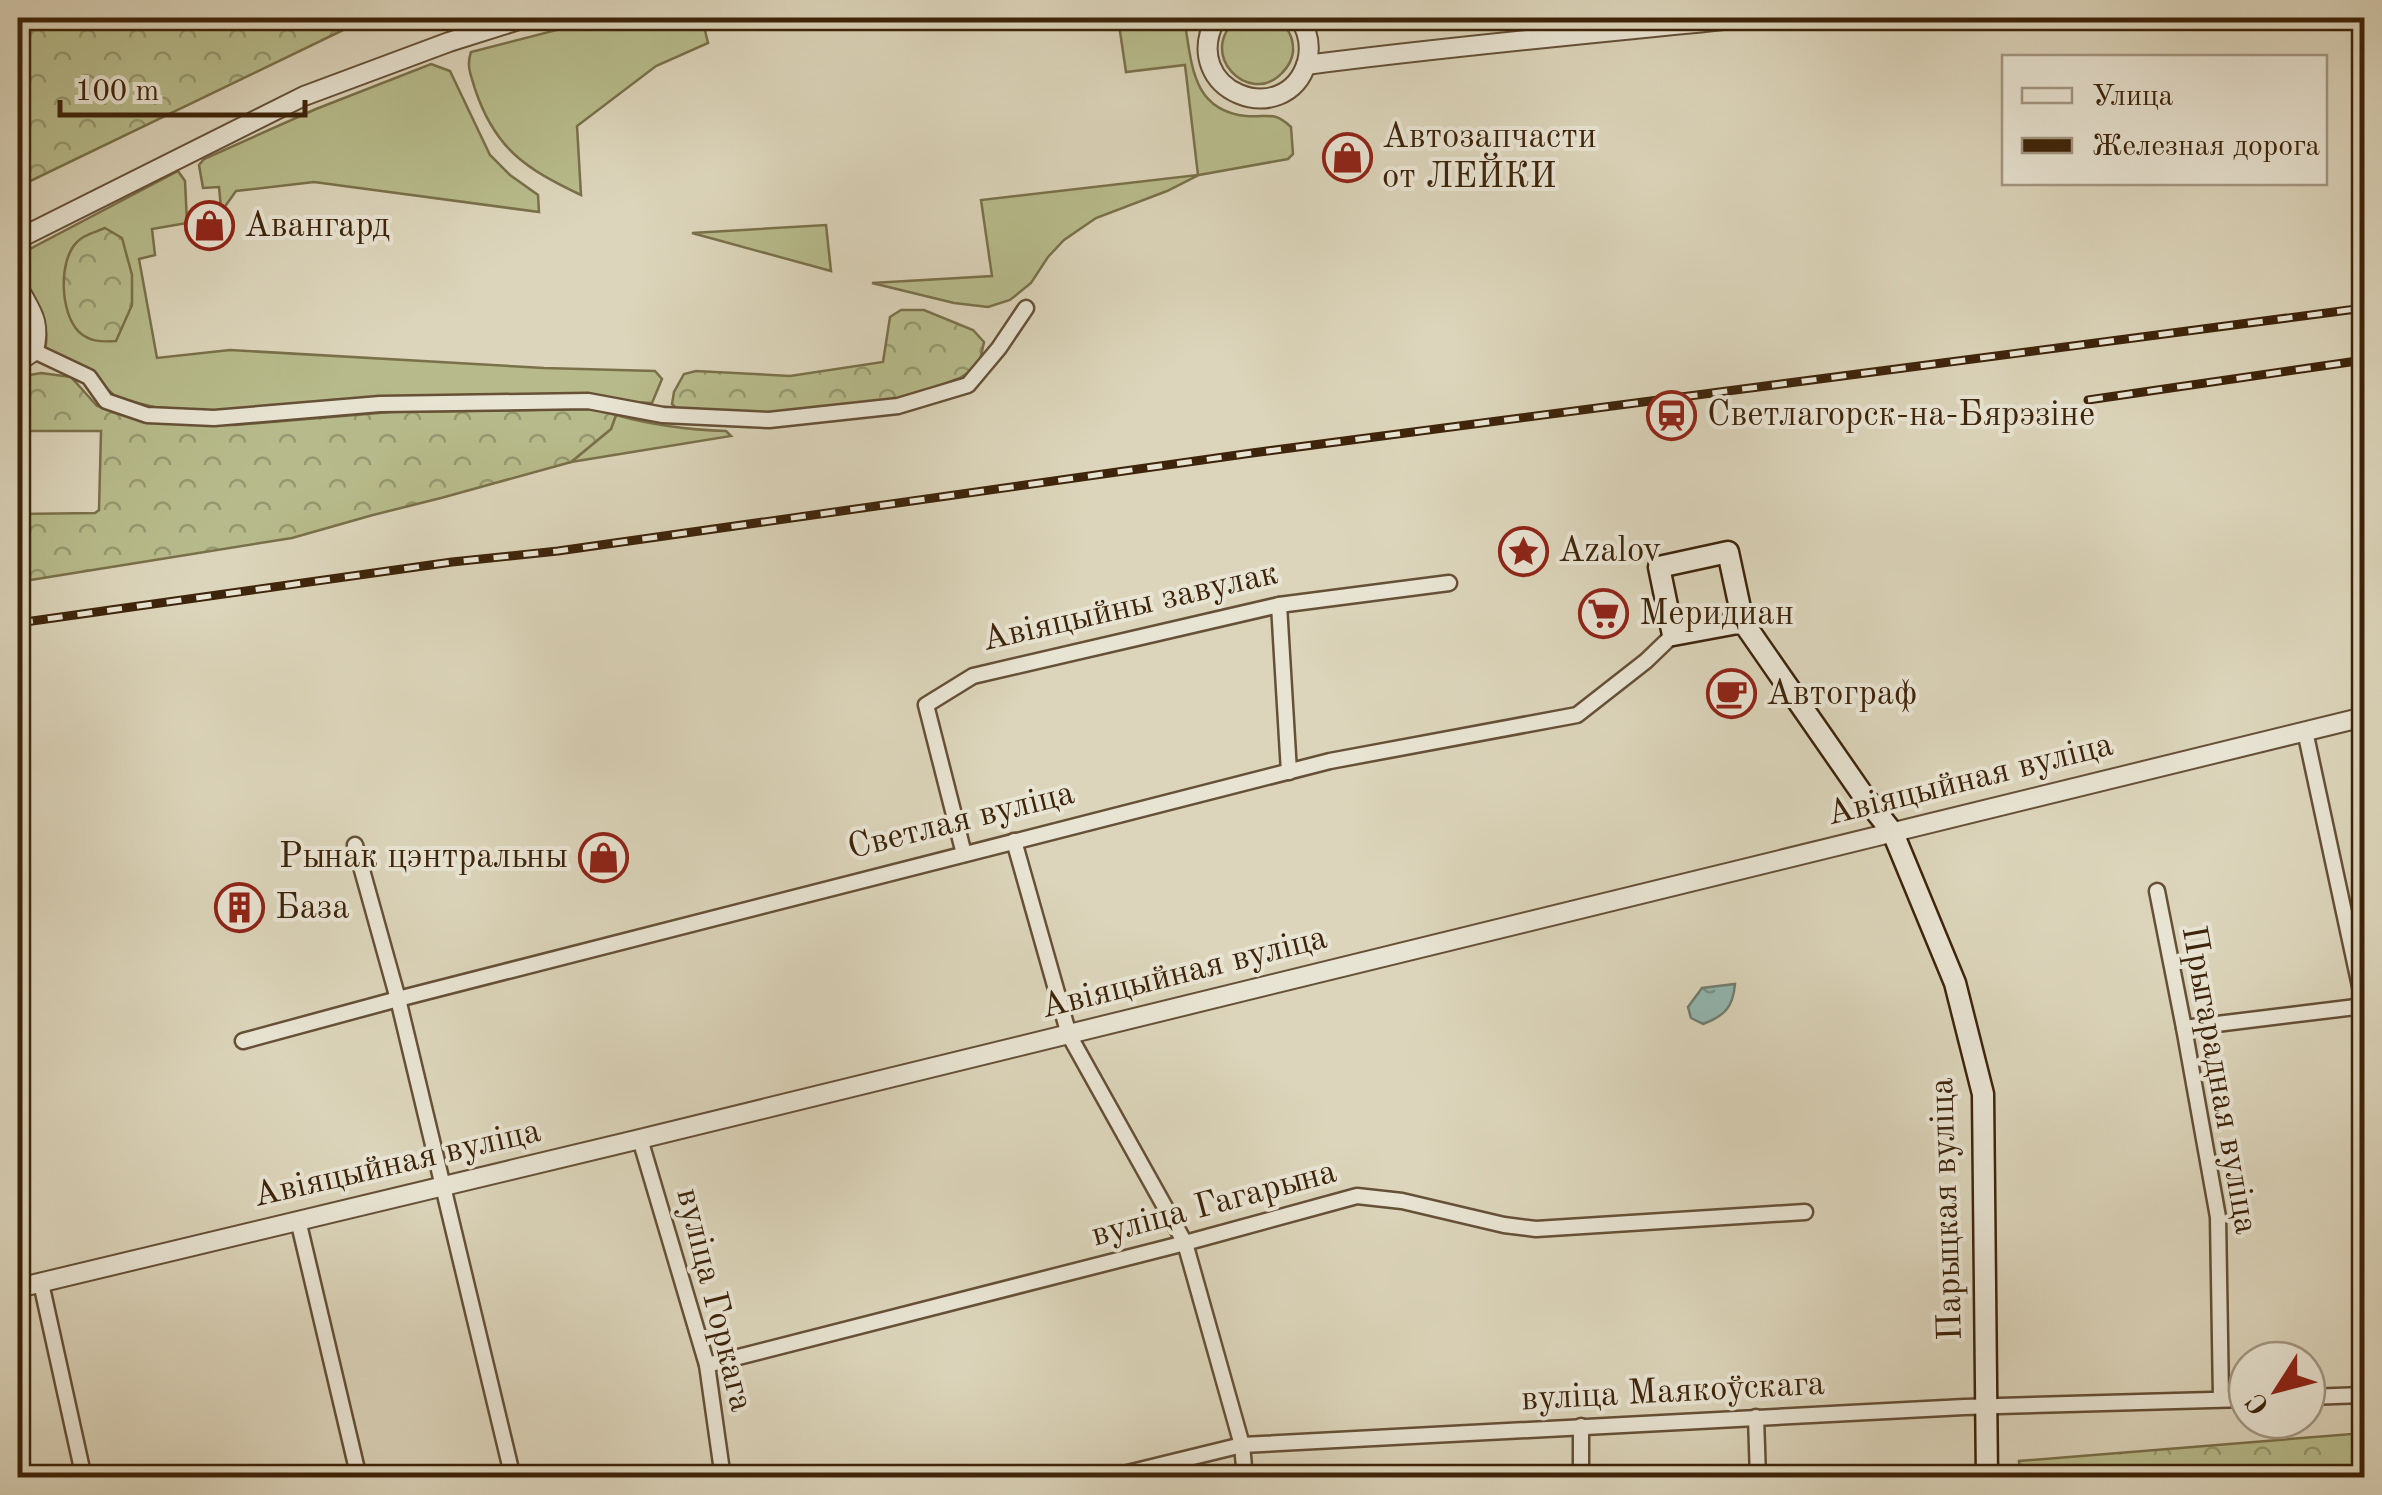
<svg xmlns="http://www.w3.org/2000/svg" width="2382" height="1495" viewBox="0 0 2382 1495" font-family="'Old Standard TT',serif">
  <defs>
    <pattern id="forest-crowns" width="20" height="18" patternUnits="userSpaceOnUse" patternTransform="scale(2.5)"><rect width="20" height="18" fill="#b7bb8b"/><path d="M2 6a3 3 0 1 1 6 0M12 15a3 3 0 1 1 6 0" fill="none" stroke="#969870"/></pattern>
    <pattern id="water-ripples" width="26" height="14" patternUnits="userSpaceOnUse" patternTransform="scale(2.5)"><rect width="26" height="14" fill="#92b8b3"/><path d="M2 4q2-2 4 0t4 0M15 11q2-2 4 0t4 0" fill="none" stroke="#799590"/></pattern>
  </defs>
  <rect width="100%" height="100%" fill="#dcd5bb"/>
  <filter id="stains"><feTurbulence type="fractalNoise" baseFrequency=".002" numOctaves="4"/><feColorMatrix values="0 0 0 0 .2 0 0 0 0 .09 0 0 0 0 .02 0 0 0 .5 -.17"/></filter>
  <radialGradient id="worn" r=".72"><stop offset=".6" stop-color="#630" stop-opacity="0"/><stop offset="1" stop-color="#630" stop-opacity=".3"/></radialGradient>
  <g fill="#b7bb8b" stroke="#7a704a" stroke-width="2.5">
    <path d="M 603,18 L 702,18 L 708,43 L 656,66 L 577,126 L 581,195 C 526,169 495,149 475,89 C 471,75 466,66 471,52 Z"/>
    <path d="M 1118,18 L 1184,18 C 1192,61 1190,110 1246,116 C 1267,118 1273,110 1291,127 L 1293,154 L 1288,159 L 1199,175 L 1167,191 L 1096,218 L 1064,240 L 1048,257 L 1031,283 L 1010,300 L 988,307 L 954,303 L 872,283 L 992,276 L 981,200 L 1198,175 L 1185,65 L 1126,72 Z"/>
    <path d="M 1239,18 L 1276,18 C 1287,26 1294,37 1293,52 C 1292,60 1288,67 1282,73 C 1249,108 1194,52 1239,18 Z"/>
    <path d="M 431,64 L 450,71 L 490,155 L 510,175 L 538,195 L 539,212 L 314,182 L 236,191 L 224,208 L 221,208 L 219,187 L 203,188 L 199,165 L 204,159 L 316,109 Z"/>
    <path d="M 178,171 L 185,181 L 187,223 L 152,229 L 155,255 L 139,259 L 157,358 L 230,350 L 544,368 L 655,371 L 662,379 L 652,403 L 470,395 L 207,411 L 154,407 L 117,398 L 88,371 L 45,349 C 55,311 8,289 30,249 Z"/>
    <path d="M 826,225 L 831,271 L 692,233 Z"/>
    <path d="M 616,415 C 652,425 689,430 726,431 L 731,436 L 571,462 L 611,429 Z"/>
  </g>
  <g fill="url(#forest-crowns)" stroke="#7a704a" stroke-width="2.5">
    <path d="M 18,18 L 368,18 L 18,187 Z"/>
    <path d="M 105,228 L 122,238 L 132,275 L 132,305 L 116,341 C 102,342 90,342 79,332 C 60,313 58,261 77,242 C 83,235 96,232 105,228 Z"/>
    <path d="M 901,310 L 924,310 L 973,330 L 984,342 L 979,365 L 960,378 L 906,398 L 772,417 L 681,413 L 672,404 L 674,392 L 684,374 L 696,371 L 790,376 L 883,362 L 890,317 Z"/>
    <path d="M 41,373 L 71,377 L 97,406 L 163,423 L 235,425 L 391,412 L 593,409 L 616,415 L 611,429 L 571,462 L 441,498 L 373,515 L 292,538 L 18,582 L 18,514 L 95,513 L 99,510 L 101,431 L 18,431 L 18,377 Z"/>
    <path d="M 2364,1433 L 2364,1477 L 2020,1477 L 2019,1461 Z"/>
  </g>
  <path fill="url(#water-ripples)" stroke="#707d6f" stroke-width="2.5" d="M 1735,984 C 1733,1008 1724,1016 1703,1024 L 1691,1018 L 1688,1007 L 1702,988 Z"/>
  <g fill="none" stroke-linecap="round" stroke-linejoin="round">
    <defs>
      <g id="minor">
        <path d="M 34,351 L 89,377 L 106,401 L 147,415 L 214,418 L 380,404 L 588,401 L 663,415 L 769,420 L 898,406 L 968,385 L 999,348 L 1026,308"/>
        <path d="M 1279,605 L 1289,772"/>
        <path d="M 2305,731 L 2364,1005"/>
        <path d="M 1014,841 L 1069,1035 L 1185,1243 L 1242,1445 L 1245,1478"/>
        <path d="M 355,845 L 398,999 L 513,1478"/>
        <path d="M 964,854 L 926,705 L 973,676 L 1279,605 L 1449,583"/>
        <path d="M 2157,891 L 2184,1028 L 2218,1217 L 2221,1399"/>
        <path d="M 2184,1028 L 2364,1006"/>
        <path d="M 243,1041 L 398,999 L 1330,761 L 1577,715 L 1646,661 L 1673,635"/>
        <path d="M 640,1139 L 707,1365 L 723,1478"/>
        <path d="M 298,1220 L 359,1478"/>
        <path d="M 41,1283 L 84,1478"/>
        <path d="M 707,1365 L 1185,1243 L 1357,1196 L 1402,1201 L 1504,1225 L 1536,1229 L 1805,1212"/>
        <path d="M 2307,1397 L 2364,1395"/>
        <path d="M 1756,1417 L 1758,1478"/>
        <path d="M 1581,1426 L 1581,1478"/>
        <path d="M 1107,1478 L 1242,1445 L 1964,1407 L 2247,1399"/>
      </g>
      <g id="tertiary">
        <path d="M 1216,18 C 1177,92 1286,132 1307,62 C 1311,46 1308,31 1299,18"/>
        <path d="M 1306,65 C 1452,46 1598,33 1744,18"/>
        <path d="M 18,239 L 304,96 L 449,42 L 525,18"/>
        <path d="M 18,287 C 32,313 41,321 34,351 L 18,362"/>
        <path d="M 18,1288 L 640,1139 L 2364,717"/>
      </g>
      <path id="secondary" d="M 1743,622 L 1673,635 L 1659,567 L 1728,552 L 1743,622 L 1863,795 L 1893,833 L 1955,983 L 1983,1094 L 1987,1478"/>
    </defs>
    <use href="#minor" stroke="#665036" stroke-width="19"/>
    <use href="#tertiary" stroke="#665036" stroke-width="22"/>
    <use href="#secondary" stroke="#3e240a" stroke-width="25"/>
    <use href="#minor" stroke="#e8e4d3" stroke-width="14"/>
    <use href="#tertiary" stroke="#e8e4d3" stroke-width="18"/>
    <use href="#secondary" stroke="#e8e4d3" stroke-width="20"/>
    <defs>
      <g id="rail">
        <path d="M 2088,400 L 2364,360"/>
        <path d="M 18,623 L 452,562 L 558,551 L 1252,453 L 2364,308"/>
      </g>
    </defs>
    <use href="#rail" stroke="#3e240a" stroke-width="9"/>
    <use href="#rail" stroke="#e8e4d3" stroke-width="5" stroke-dasharray="15" stroke-linecap="butt"/>
  </g>
  <defs>
    <symbol id="shop-ring" viewBox="-11 -11 22 22"><circle r="9.5" fill="#e8e4d3" stroke="#8f2418" stroke-width="1.5"/><path d="M-5-2.5h2.3a2.7 3.5 0 0 1 5.4 0H5L5.5 6h-11ZM-1.5-2.5h3a1.5 2.3 0 0 0-3 0Z" fill="#8f2418"/></symbol>
    <symbol id="station-ring" viewBox="-11 -11 22 22"><circle r="9.5" fill="#e8e4d3" stroke="#8f2418" stroke-width="1.5"/><path d="M-3-6H3Q5-6 5-4V2Q5 4 3 4L4.5 6H3L1.5 4h-3L-3 6H-4.5L-3 4Q-5 4-5 2V-4Q-5-6-3-6ZM-3.5-4v3h7v-3ZM-3.5 1v1.5H-2V1ZM2 1v1.5H3.5V1Z" fill="#8f2418"/></symbol>
    <symbol id="sight-ring" viewBox="-11 -11 22 22"><circle r="9.5" fill="#e8e4d3" stroke="#8f2418" stroke-width="1.5"/><path d="M0-6L1.8-2.2L6-1.7L2.9 1.2L3.7 5.4L0 3.3L-3.7 5.4L-2.9 1.2L-6-1.7L-1.8-2.2Z" fill="#8f2418"/></symbol>
    <symbol id="supermarket-ring" viewBox="-11 -11 22 22"><circle r="9.5" fill="#e8e4d3" stroke="#8f2418" stroke-width="1.5"/><path d="M-6-5.5h2.5l.6 2H6L4.5 2H-2.5L-4.4-4H-6ZM-1.5 3.2a1.3 1.3 0 1 0 .1 0ZM3 3.2a1.3 1.3 0 1 0 .1 0Z" fill="#8f2418"/></symbol>
    <symbol id="cafe-ring" viewBox="-11 -11 22 22"><circle r="9.5" fill="#e8e4d3" stroke="#8f2418" stroke-width="1.5"/><path d="M-5.5-4.5H6V0H3Q3 3.5 0 3.5H-2.5Q-5.5 3.5-5.5 0ZM3-3.2v2h1.7v-2ZM-6 4.5H4V6H-6Z" fill="#8f2418"/></symbol>
    <symbol id="building-ring" viewBox="-11 -11 22 22"><circle r="9.5" fill="#e8e4d3" stroke="#8f2418" stroke-width="1.5"/><path d="M-4-6H4V6H1V3H-1V6H-4ZM-2.5-4.3h1.7v1.8h-1.7ZM.8-4.3h1.7v1.8H.8ZM-2.5-1h1.7V.8h-1.7ZM.8-1h1.7V.8H.8Z" fill="#8f2418"/></symbol>
  </defs>
  <g fill-rule="evenodd">
    <use href="#shop-ring" x="1320" y="130" width="55" height="55"/>
    <use href="#shop-ring" x="182" y="198" width="55" height="55"/>
    <use href="#station-ring" x="1644" y="388" width="55" height="55"/>
    <use href="#sight-ring" x="1496" y="524" width="55" height="55"/>
    <use href="#supermarket-ring" x="1576" y="586" width="55" height="55"/>
    <use href="#cafe-ring" x="1704" y="666" width="55" height="55"/>
    <use href="#shop-ring" x="576" y="830" width="55" height="55"/>
    <use href="#building-ring" x="212" y="880" width="55" height="55"/>
  </g>
  <g text-anchor="middle" dominant-baseline="central" stroke-width="8" stroke-linejoin="round" paint-order="stroke">
    <g font-size="35" fill="#3e240a" stroke="#e8e4d3" text-anchor="start">
      <text x="1382" y="137">Автозапчасти<tspan x="1382" dy="40">от ЛЕЙКИ</tspan></text>
      <text x="244" y="226">Авангард</text>
      <text x="1707" y="415">Светлагорск-на-Бярэзіне</text>
      <text x="1558" y="551">Azalov</text>
      <text x="1639" y="614">Меридиан</text>
      <text x="1766" y="694">Автограф</text>
      <text x="568" y="857" text-anchor="end">Рынак цэнтральны</text>
      <text x="275" y="908">База</text>
    </g>
    <g font-size="35" fill="#3e240a" stroke="#e8e4d3">
      <text transform="translate(1130 607) rotate(-13)">Авіяцыйны завулак</text>
      <text transform="translate(1970 780) rotate(-14)">Авіяцыйная вуліца</text>
      <text transform="translate(961 821) rotate(-14)">Светлая вуліца</text>
      <text transform="translate(1184 973) rotate(-14)">Авіяцыйная вуліца</text>
      <text transform="translate(2219 1080) rotate(80)">Прыгарадная вуліца</text>
      <text transform="translate(397 1164) rotate(-13)">Авіяцыйная вуліца</text>
      <text transform="translate(1214 1204) rotate(-15)">вуліца Гагарына</text>
      <text transform="translate(1947 1209) rotate(-92)">Парыцкая вуліца</text>
      <text transform="translate(714 1300) rotate(76)">вуліца Горкага</text>
      <text transform="translate(1673 1392) rotate(-3)">вуліца Маякоўскага</text>
    </g>
  </g>
  <rect width="2382" height="1495" fill="none" stroke="#dcd5bb" stroke-width="60"/>
  <rect x="20" y="20" width="2342" height="1455" fill="none" stroke="#3e240a" stroke-width="5"/>
  <rect x="30" y="30" width="2322" height="1435" fill="none" stroke="#3e240a" stroke-width="2.5"/>
  <rect x="2002" y="55" width="325" height="130" fill="#e8e4d3" stroke="#a49783" stroke-width="2.5"/>
  <rect x="2022" y="88" width="50" height="15" fill="#e8e4d3" stroke="#a49783" stroke-width="2.5"/>
  <text x="2092" y="105" font-size="30" fill="#3e240a">Улица</text>
  <rect x="2022" y="138" width="50" height="15" fill="#3e240a" stroke="#a49783" stroke-width="2.5"/>
  <text x="2092" y="155" font-size="30" fill="#3e240a">Железная дорога</text>
  <g transform="translate(2277 1390) rotate(234)"><circle r="48" fill="#e8e4d3" stroke="#a49783" stroke-width="2.5"/>
  <path d="M0-8L18 38L0 25L-18 38Z" fill="#8f2418"/>
  <text y="-15" font-size="28" font-weight="bold" text-anchor="middle" fill="#3e240a">С</text>
  </g>
  <path d="M60 100v15h245v-15" fill="none" stroke="#3e240a" stroke-width="5"/>
  <text x="75" y="100" font-size="30" fill="#3e240a" stroke="#e8e4d3" stroke-width="8" paint-order="stroke">100 m</text>
  <rect width="100%" height="100%" filter="url(#stains)"/>
  <rect width="100%" height="100%" fill="url(#worn)"/>
</svg>
